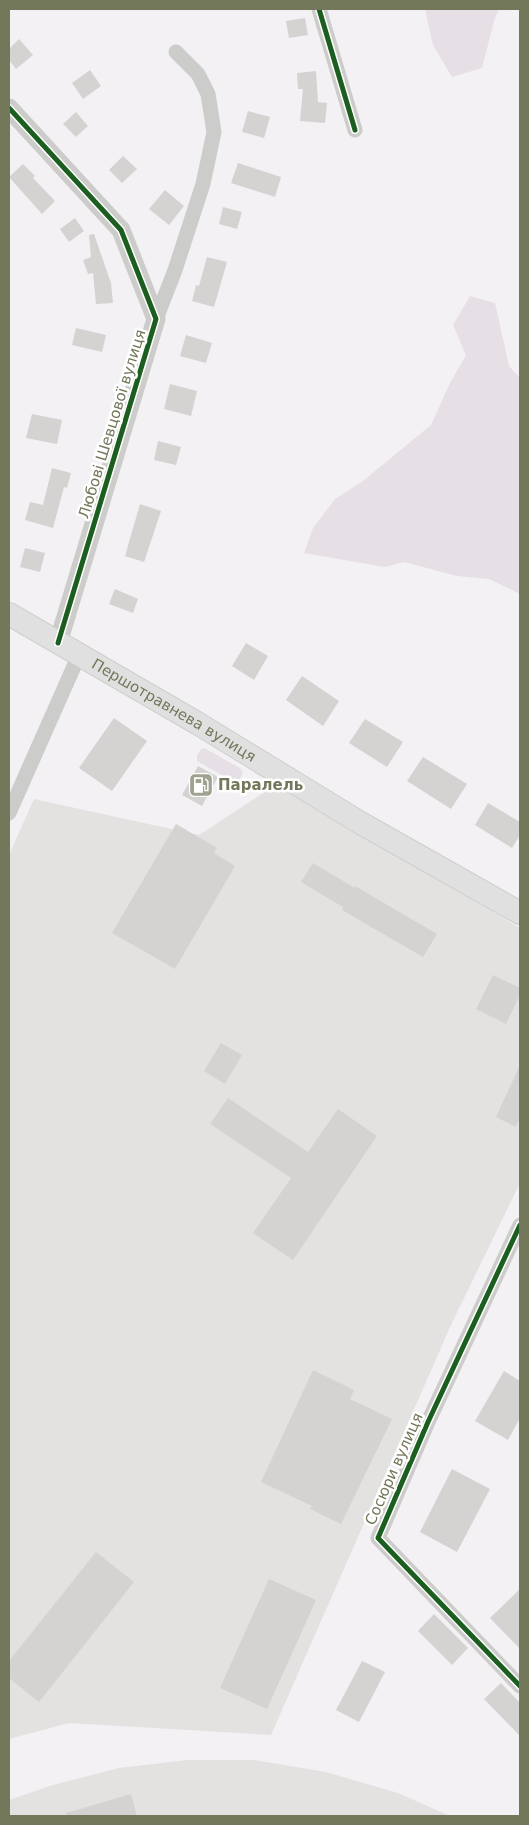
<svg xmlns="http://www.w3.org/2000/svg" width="529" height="1825" viewBox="0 0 529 1825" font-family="'DejaVu Sans',sans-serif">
  <rect width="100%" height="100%" fill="#f3f1f4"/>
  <g fill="#e3e2e1">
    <path d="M 277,784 L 520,928 L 520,1183 L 451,1325 L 271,1735 L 69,1723 L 9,1739 L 9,855 L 34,799 L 199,835 Z"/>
    <path d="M 188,1760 L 254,1760 L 326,1772 L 398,1793 L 450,1816 L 9,1816 L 9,1800 L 53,1785 L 119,1768 Z"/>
  </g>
  <g fill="#e6dfe5">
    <path d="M 425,9 L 499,9 L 495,18 L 482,68 L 452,77 L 433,45 Z"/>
    <path d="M 470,296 L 495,303 L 509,366 L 520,378 L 520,594 L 489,579 L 457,576 L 404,562 L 385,567 L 304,553 L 313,528 L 335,499 L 363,481 L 431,425 L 450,383 L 466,355 L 453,325 Z"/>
    <path d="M 202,748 L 206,749 L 240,768 L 243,772 L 241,778 L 235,782 L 232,781 L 197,761 L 197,755 Z"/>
  </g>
  <g fill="#d4d3d2">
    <path d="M 305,18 L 308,35 L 289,38 L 286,21 Z"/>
    <path d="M 19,39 L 33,55 L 16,69 L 9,60 L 9,49 Z"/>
    <path d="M 90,70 L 101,86 L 83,99 L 72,83 Z"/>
    <path d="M 316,71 L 318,102 L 327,103 L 325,123 L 300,121 L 303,89 L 298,89 L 297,73 Z"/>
    <path d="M 248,111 L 270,117 L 264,138 L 242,132 Z"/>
    <path d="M 76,112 L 88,126 L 76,137 L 63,124 Z"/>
    <path d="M 123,156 L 137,169 L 122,183 L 109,170 Z"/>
    <path d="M 238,163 L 281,177 L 275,197 L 231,183 Z"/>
    <path d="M 23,164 L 35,176 L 33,178 L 55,201 L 42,214 L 9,177 Z"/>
    <path d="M 165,190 L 184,206 L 169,225 L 149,209 Z"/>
    <path d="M 223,207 L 242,212 L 237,229 L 219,224 Z"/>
    <path d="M 75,218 L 84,231 L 69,242 L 60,229 Z"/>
    <path d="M 94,234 L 111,283 L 113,303 L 96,304 L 93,273 L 88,274 L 83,260 L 91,257 L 89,235 Z"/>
    <path d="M 207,257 L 227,262 L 214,307 L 192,301 L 196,285 L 199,286 Z"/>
    <path d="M 76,328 L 106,335 L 102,352 L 72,345 Z"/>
    <path d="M 186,335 L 212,343 L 206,363 L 180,356 Z"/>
    <path d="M 170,384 L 197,391 L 191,416 L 164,409 Z"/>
    <path d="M 32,414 L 62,420 L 57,444 L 26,438 Z"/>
    <path d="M 158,441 L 181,447 L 176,465 L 154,460 Z"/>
    <path d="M 52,468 L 71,473 L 67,488 L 64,487 L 53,528 L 25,520 L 30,502 L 43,505 Z"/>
    <path d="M 140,504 L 161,511 L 144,562 L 125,556 Z"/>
    <path d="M 25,548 L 45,553 L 40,572 L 20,567 Z"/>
    <path d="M 115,589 L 138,599 L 133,613 L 109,604 Z"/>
    <path d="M 246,643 L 268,656 L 254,680 L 232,666 Z"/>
    <path d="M 302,676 L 339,701 L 323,726 L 286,700 Z"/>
    <path d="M 114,718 L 147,741 L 112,791 L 79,768 Z"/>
    <path d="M 365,719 L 403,742 L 387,767 L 349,743 Z"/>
    <path d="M 423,757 L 467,784 L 451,809 L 407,781 Z"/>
    <path d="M 198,766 L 218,777 L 202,806 L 182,795 Z"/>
    <path d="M 488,803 L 520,822 L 520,835 L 512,848 L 475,825 Z"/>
    <path d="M 176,824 L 217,848 L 214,853 L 235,866 L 175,969 L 112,933 Z"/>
    <path d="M 313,863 L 355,888 L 355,886 L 437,934 L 423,957 L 342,910 L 343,907 L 301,882 Z"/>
    <path d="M 493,975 L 520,988 L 520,995 L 506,1024 L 476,1009 Z"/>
    <path d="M 221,1043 L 242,1055 L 225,1084 L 204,1071 Z"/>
    <path d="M 520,1065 L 520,1117 L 516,1127 L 496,1117 Z"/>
    <path d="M 228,1098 L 308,1152 L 338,1109 L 377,1136 L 293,1260 L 253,1233 L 291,1178 L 210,1124 Z"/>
    <path d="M 313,1370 L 354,1390 L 350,1399 L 392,1419 L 341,1524 L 310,1509 L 312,1506 L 261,1482 Z"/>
    <path d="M 504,1371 L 520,1381 L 520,1418 L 508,1440 L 475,1421 Z"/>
    <path d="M 452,1469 L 490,1489 L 457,1552 L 420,1532 Z"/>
    <path d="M 96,1552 L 134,1582 L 39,1702 L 9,1678 L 9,1661 Z"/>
    <path d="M 269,1579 L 316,1600 L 267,1709 L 220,1688 Z"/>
    <path d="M 520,1589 L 520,1649 L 490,1618 Z"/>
    <path d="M 434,1614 L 468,1648 L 452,1665 L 418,1631 Z"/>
    <path d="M 362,1661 L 385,1672 L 359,1722 L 336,1710 Z"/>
    <path d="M 501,1683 L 520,1703 L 520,1736 L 484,1699 Z"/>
    <path d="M 131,1794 L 137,1816 L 67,1816 L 66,1813 Z"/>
  </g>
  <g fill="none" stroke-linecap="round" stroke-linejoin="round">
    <defs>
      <g id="primary">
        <path id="s1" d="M 9,614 L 197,723 L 359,822 L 520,913"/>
      </g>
    </defs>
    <use href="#primary" stroke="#cfcfce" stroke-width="24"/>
    <g stroke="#ccccca" stroke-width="15">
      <path d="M 319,9 L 355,130"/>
      <path d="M 156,319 L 175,270 L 203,184 L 214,132 L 208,94 L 198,74 L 176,52"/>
      <path d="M 9,813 L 79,655"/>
      <path d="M 520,1225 L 428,1422 L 378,1538 L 520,1686"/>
    </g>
    <path stroke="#ccccca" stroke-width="19" d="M 9,108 L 121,230 L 156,319 L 58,643"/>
    <use href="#primary" stroke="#dfe0df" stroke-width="22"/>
    <defs>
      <g id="cycleway">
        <path d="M 319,9 L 355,130"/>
        <path d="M 9,108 L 121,230 L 156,319 L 58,643"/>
        <path d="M 520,1225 L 428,1422 L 378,1538 L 520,1686"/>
      </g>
    </defs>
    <use href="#cycleway" stroke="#fff" stroke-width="8"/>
    <use href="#cycleway" stroke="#1b5e20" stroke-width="5"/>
  </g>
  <defs>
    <symbol id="fuel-square" viewBox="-11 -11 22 22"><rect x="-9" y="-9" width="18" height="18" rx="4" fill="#a0a290" stroke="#fff"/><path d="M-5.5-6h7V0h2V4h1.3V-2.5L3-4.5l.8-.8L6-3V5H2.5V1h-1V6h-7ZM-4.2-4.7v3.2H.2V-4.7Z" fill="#fff"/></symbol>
  </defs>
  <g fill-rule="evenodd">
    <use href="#fuel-square" x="187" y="771" width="28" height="28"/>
  </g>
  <g text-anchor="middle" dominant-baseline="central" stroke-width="5" stroke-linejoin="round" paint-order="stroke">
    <g font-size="15" fill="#73785a" stroke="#fff">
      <text transform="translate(112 424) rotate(-73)">Любові Шевцової вулиця</text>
      <text stroke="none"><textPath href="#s1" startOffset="191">Першотравнева вулиця</textPath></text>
      <text transform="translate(394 1469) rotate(-66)">Сосюри вулиця</text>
    </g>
    <g font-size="15" font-weight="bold" fill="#73785a" stroke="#fff" text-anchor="start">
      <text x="218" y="785">Паралель</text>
    </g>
  </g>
  <rect width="529" height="1825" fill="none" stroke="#73785a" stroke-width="20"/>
</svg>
